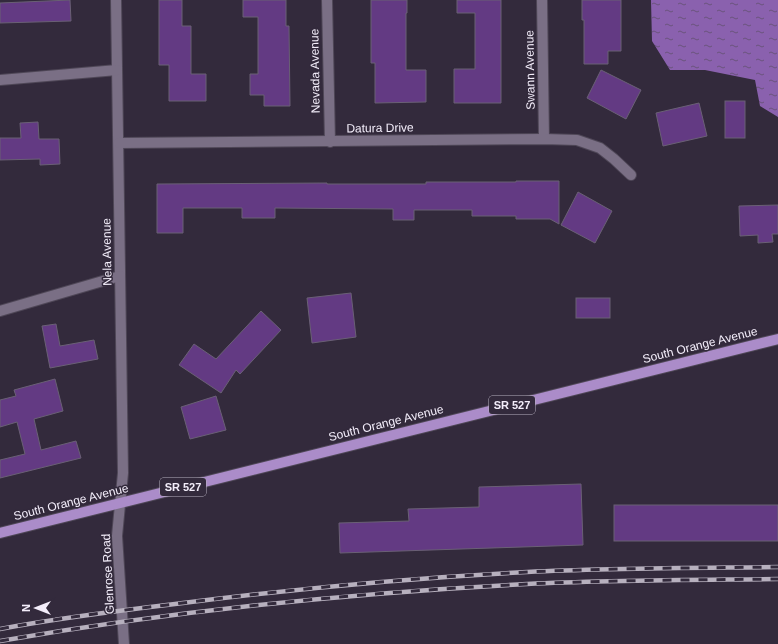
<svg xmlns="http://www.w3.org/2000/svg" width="778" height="644" viewBox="0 0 778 644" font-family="Helvetica,sans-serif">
  <defs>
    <pattern id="water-ripples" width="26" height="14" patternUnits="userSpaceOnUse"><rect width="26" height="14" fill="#8a61ae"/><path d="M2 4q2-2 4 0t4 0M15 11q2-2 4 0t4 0" fill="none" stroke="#6a547c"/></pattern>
  </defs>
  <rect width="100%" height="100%" fill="#332a3c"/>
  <path fill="url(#water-ripples)" d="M 651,0 L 778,0 L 778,117 L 760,106 L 755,80 L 705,70 L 670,70 L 652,41 Z"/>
  <g fill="#633a83" stroke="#6a6075">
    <path d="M 70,0 L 71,21 L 0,23 L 0,3 Z"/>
    <path d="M 159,0 L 182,0 L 182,26 L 191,26 L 191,74 L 206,74 L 206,101 L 169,101 L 169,65 L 159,65 Z"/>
    <path d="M 243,0 L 286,0 L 286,26 L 289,26 L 290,106 L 264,106 L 264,95 L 250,95 L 250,74 L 258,74 L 258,17 L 243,17 Z"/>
    <path d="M 371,0 L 407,0 L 407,13 L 406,13 L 406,70 L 426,70 L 426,102 L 375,103 L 375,63 L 371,63 Z"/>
    <path d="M 457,0 L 501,0 L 501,103 L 454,103 L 454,69 L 475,69 L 475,13 L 457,13 Z"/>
    <path d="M 582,0 L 621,0 L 621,51 L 608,51 L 608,64 L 584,64 L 584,20 L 582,20 Z"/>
    <path d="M 601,70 L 641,90 L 626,119 L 587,98 Z"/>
    <rect x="725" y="101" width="20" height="37"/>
    <path d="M 699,103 L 707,136 L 663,146 L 656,113 Z"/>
    <path d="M 38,122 L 39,139 L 59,139 L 60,164 L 40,165 L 40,159 L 0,160 L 0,138 L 21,138 L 20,123 Z"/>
    <path d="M 516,181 L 559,181 L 559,224 L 550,219 L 516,219 L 516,216 L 472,216 L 472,210 L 414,210 L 414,220 L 393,220 L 393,209 L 275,208 L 275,218 L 242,218 L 242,208 L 183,208 L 183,233 L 157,233 L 157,184 L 327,183 L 327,184 L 426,184 L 426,182 L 516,182 Z"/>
    <path d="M 578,192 L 612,211 L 595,243 L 561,225 Z"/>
    <path d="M 778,205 L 778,234 L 772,234 L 773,242 L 758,243 L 758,235 L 740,236 L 739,206 Z"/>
    <path d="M 351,293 L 356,337 L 312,343 L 307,298 Z"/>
    <rect x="576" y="298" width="34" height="20"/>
    <path d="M 261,311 L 281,330 L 240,374 L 236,370 L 221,393 L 179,365 L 194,344 L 216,359 Z"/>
    <path d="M 56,324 L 60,346 L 94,340 L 98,359 L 50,368 L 42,326 Z"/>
    <path d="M 55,379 L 63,411 L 34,419 L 41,450 L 76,441 L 81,458 L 0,478 L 0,460 L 25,454 L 17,422 L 0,427 L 0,400 L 16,396 L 14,390 Z"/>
    <path d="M 216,396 L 226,430 L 190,439 L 181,407 Z"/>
    <path d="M 581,484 L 583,545 L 340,553 L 339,523 L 409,521 L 408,509 L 479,507 L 479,487 Z"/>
    <rect x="614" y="505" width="164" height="36"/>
  </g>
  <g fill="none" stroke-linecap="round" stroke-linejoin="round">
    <defs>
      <g id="minor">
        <path d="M 116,0 L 123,473 L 117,536 L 124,644"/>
        <path d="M 327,0 L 330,142"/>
        <path d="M 542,0 L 544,139"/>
        <path d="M 0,80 L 117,70"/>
        <path d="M 119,143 L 544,139 L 577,140 L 600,148 L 614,159 L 631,175"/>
        <path d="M 0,311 L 120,276"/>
      </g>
      <path id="major" d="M 0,533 L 778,339"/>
    </defs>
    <use href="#minor" stroke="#4f4757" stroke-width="12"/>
    <use href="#major" stroke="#4f4757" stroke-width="12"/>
    <use href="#minor" stroke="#7a6f85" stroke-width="10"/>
    <use href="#major" stroke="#ab8cc9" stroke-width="10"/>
    <defs>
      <g id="rail">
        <path d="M 0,629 C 58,618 116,611 175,604 C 292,589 409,578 527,572 C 610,568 694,568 778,567"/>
        <path d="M 0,641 C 174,611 350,593 527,584 C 610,580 694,580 778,579"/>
      </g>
    </defs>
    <use href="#rail" stroke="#b7b0be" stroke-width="4.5"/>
    <use href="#rail" stroke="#332a3c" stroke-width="3" stroke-dasharray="9" stroke-linecap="butt"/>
  </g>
  <g text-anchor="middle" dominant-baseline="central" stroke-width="3" stroke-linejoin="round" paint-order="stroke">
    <g fill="#332a3c" stroke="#b9b2c1" stroke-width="1">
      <rect x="489" y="396" width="46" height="18" rx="3"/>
      <rect x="160" y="478" width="46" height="18" rx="3"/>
    </g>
    <g font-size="11" font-weight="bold" fill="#f3edfa">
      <text x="512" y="405">SR 527</text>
      <text x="183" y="487">SR 527</text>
    </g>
    <g font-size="12" fill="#f3edfa" stroke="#332a3c">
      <text transform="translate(530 70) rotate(-91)">Swann Avenue</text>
      <text transform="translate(315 71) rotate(-91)">Nevada Avenue</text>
      <text transform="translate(380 128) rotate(-1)">Datura Drive</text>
      <text transform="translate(107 252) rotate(-91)">Nela Avenue</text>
      <text transform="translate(700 345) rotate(-14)">South Orange Avenue</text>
      <text transform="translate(386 423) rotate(-14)">South Orange Avenue</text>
      <text transform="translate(71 502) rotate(-14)">South Orange Avenue</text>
      <text transform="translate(108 574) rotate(-93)">Glenrose Road</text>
    </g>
  </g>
  <g transform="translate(36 608) rotate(270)" stroke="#332a3c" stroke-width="3" paint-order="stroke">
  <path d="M0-3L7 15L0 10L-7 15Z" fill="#f3edfa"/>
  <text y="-6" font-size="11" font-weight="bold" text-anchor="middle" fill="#f3edfa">N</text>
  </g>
</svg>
